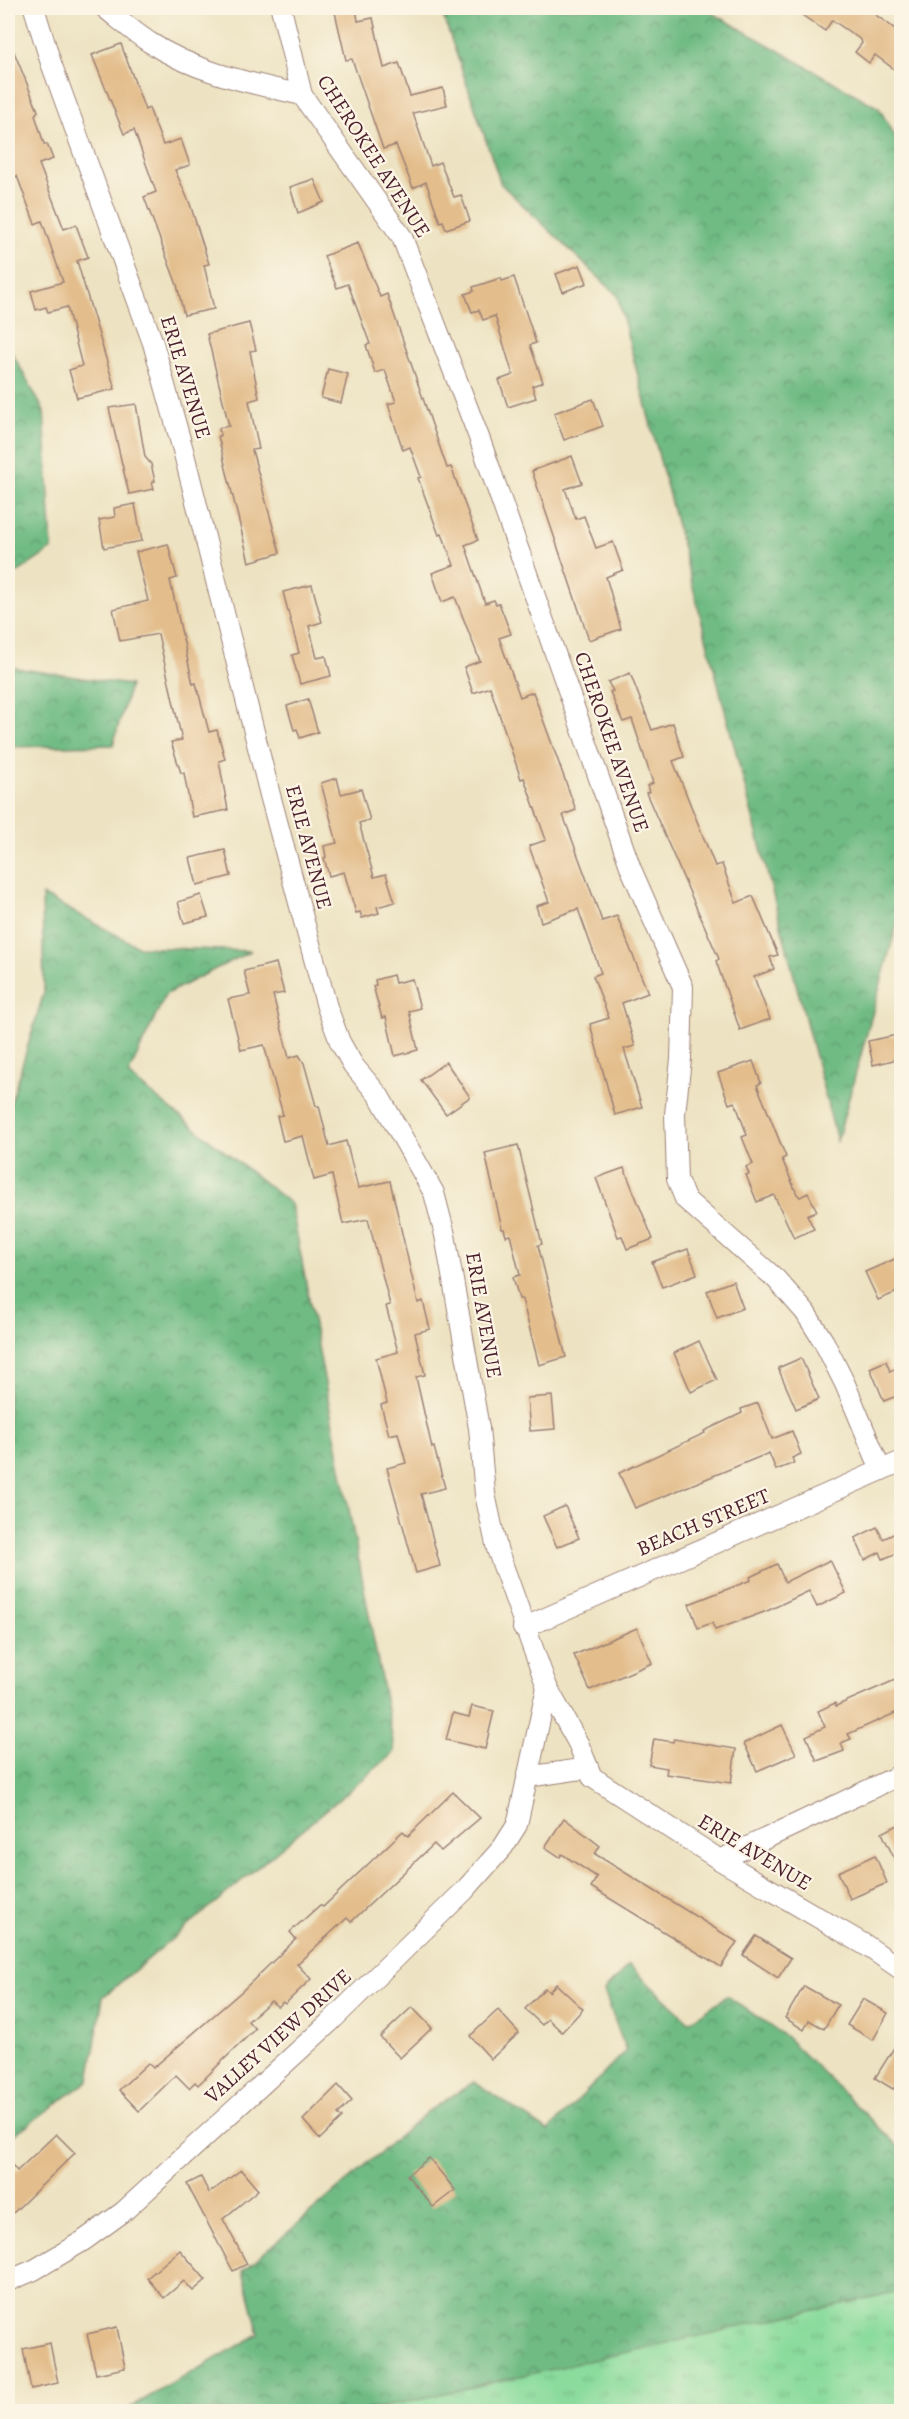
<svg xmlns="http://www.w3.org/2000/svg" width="909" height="2419" viewBox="0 0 909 2419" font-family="Alegreya,serif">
  <defs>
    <pattern id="forest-crowns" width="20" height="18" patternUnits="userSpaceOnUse" patternTransform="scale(1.5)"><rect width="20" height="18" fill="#6fbb84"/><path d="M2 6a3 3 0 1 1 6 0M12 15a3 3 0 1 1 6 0" fill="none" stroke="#5d976c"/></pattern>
    <pattern id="park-tufts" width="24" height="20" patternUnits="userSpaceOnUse" patternTransform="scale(1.5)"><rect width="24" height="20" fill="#8adb9c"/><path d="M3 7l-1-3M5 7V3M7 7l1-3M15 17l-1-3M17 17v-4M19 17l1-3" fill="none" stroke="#79bc87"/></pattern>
  </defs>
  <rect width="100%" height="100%" fill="#fcf5e5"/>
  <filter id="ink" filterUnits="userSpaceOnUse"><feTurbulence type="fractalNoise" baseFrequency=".0167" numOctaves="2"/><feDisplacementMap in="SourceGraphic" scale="12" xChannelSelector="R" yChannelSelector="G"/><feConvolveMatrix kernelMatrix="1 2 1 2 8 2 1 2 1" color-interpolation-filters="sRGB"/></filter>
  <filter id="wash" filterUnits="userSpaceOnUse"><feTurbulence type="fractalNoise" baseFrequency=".008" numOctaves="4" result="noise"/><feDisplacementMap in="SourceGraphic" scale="24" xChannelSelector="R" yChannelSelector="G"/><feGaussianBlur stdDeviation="1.35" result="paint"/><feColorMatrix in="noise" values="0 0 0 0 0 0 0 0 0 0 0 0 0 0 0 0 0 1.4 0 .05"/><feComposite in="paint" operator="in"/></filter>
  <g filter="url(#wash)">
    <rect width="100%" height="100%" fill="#ede3c2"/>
    <g fill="url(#forest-crowns)" stroke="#5c6d58" stroke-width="1.5">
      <path d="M 430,8 L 704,8 L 879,108 L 901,147 L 901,910 L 837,1141 L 617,295 L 501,184 L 444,18 Z"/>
      <path d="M 8,345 L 44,411 L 52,549 L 8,579 Z"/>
      <path d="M 8,667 L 130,685 L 113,745 L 8,747 Z"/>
      <path d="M 42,895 L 139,947 L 251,951 L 166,994 L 128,1075 L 291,1204 L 395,1752 L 103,1997 L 89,2080 L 8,2139 L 8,1112 L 44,992 Z"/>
      <path d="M 629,1965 L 689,2022 L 727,1996 L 785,2036 L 901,2149 L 901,2411 L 122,2412 L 259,2334 L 243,2271 L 428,2111 L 474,2082 L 548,2131 L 626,2051 L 604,1991 Z"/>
    </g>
    <path fill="url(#park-tufts)" stroke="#6a7d64" stroke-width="1.5" d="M 895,2292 L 901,2294 L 901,2411 L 365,2411 Z"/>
    <g id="blocks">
      <g fill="#e3bd8c">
        <path d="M 334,8 L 356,8 L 358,21 L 373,18 L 384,68 L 399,63 L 410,96 L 443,88 L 447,105 L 413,113 L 431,166 L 440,162 L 454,197 L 461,195 L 470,221 L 446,229 L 443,221 L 440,222 L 426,182 L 413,188 L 396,145 L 383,149 L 352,59 L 346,60 Z"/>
        <path d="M 792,8 L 866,8 L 902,34 L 902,75 L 875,55 L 869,63 L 855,52 L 862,43 L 861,40 L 832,20 L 825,31 Z"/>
        <path d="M 8,37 L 38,111 L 35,115 L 44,144 L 47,144 L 53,159 L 39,164 L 64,229 L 76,225 L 88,257 L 77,261 L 115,389 L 77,398 L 69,370 L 82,366 L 67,307 L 48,312 L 46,307 L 36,310 L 31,291 L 63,282 L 42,221 L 35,224 L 17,176 L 11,178 L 8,167 Z"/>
        <path d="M 121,44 L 145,110 L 149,108 L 163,145 L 181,139 L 190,165 L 175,170 L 190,204 L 209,264 L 204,265 L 214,309 L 184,315 L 177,285 L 144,197 L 156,192 L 134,130 L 124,134 L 92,55 Z"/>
        <path d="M 314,179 L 324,202 L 298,213 L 290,187 Z"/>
        <path d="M 358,243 L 380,297 L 387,294 L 447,468 L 451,467 L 478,540 L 465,545 L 485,603 L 494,600 L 496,604 L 499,603 L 511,634 L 499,638 L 520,697 L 533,692 L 576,810 L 563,815 L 602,921 L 617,916 L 648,993 L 622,1003 L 635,1046 L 624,1049 L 642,1107 L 615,1115 L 590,1024 L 609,1018 L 593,976 L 601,973 L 578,909 L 541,922 L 536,906 L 549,902 L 529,846 L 546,840 L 524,778 L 521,779 L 490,687 L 473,693 L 464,667 L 480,661 L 455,597 L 442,602 L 432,573 L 454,565 L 442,534 L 439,535 L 418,478 L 421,477 L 410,447 L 403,450 L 388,404 L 396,402 L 385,370 L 375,373 L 366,345 L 370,344 L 348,284 L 337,288 L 324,256 Z"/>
        <path d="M 580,265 L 587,283 L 563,292 L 556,274 Z"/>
        <path d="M 514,277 L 536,343 L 530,345 L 543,382 L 532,386 L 536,398 L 508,407 L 499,380 L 513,375 L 495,316 L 483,320 L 479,310 L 472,312 L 465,294 L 474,291 L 473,287 L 501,278 L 502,281 Z"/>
        <path d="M 249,323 L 256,350 L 250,351 L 259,398 L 249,401 L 259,449 L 252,450 L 280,553 L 249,562 L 218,436 L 220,436 L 219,428 L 229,426 L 207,334 Z"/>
        <path d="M 328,369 L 348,374 L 341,403 L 321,398 Z"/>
        <path d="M 593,399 L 603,426 L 564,440 L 554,413 Z"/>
        <path d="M 136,404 L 145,457 L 151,464 L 155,481 L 152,482 L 154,489 L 129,494 L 109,408 Z"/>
        <path d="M 572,456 L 582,483 L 565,489 L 576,519 L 584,516 L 596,548 L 613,542 L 623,570 L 606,577 L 621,629 L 589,640 L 532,471 Z"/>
        <path d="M 135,504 L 142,541 L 104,548 L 99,520 L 115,517 L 114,508 Z"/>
        <path d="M 168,544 L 177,578 L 170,580 L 193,684 L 196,683 L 209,732 L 217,730 L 225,759 L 219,761 L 228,810 L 192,817 L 184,773 L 181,773 L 171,742 L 182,740 L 158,634 L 120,641 L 113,609 L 148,601 L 136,552 Z"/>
        <path d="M 312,585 L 322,622 L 309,626 L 317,658 L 326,656 L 331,676 L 300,684 L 292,655 L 299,653 L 283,592 Z"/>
        <path d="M 630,673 L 652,730 L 673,723 L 684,757 L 673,761 L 715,866 L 722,864 L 736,903 L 753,896 L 778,955 L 770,957 L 774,969 L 754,977 L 770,1019 L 740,1030 L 716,961 L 719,959 L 646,793 L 649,792 L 647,786 L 653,783 L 632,719 L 623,722 L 610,692 L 613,691 L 608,682 Z"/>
        <path d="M 308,699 L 318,732 L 300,738 L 297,729 L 294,730 L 287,706 Z"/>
        <path d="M 337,778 L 341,794 L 361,789 L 370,820 L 359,823 L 374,877 L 386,874 L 395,902 L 377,907 L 379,913 L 362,918 L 360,912 L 356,913 L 344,872 L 329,876 L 324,858 L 326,857 L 324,846 L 337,843 L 321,783 Z"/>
        <path d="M 225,850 L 231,876 L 197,885 L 190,858 Z"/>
        <path d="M 201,895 L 208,917 L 184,923 L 178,902 Z"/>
        <path d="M 276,963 L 284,993 L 273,995 L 289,1058 L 299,1055 L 304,1063 L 316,1106 L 319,1106 L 329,1146 L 346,1141 L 358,1188 L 390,1181 L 418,1303 L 423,1301 L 430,1329 L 415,1333 L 425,1375 L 416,1377 L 432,1448 L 434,1447 L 445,1488 L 421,1494 L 440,1566 L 416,1573 L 387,1468 L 406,1463 L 398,1433 L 389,1435 L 381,1405 L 387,1403 L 376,1358 L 398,1352 L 386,1306 L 390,1305 L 368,1219 L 343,1224 L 332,1175 L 314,1180 L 303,1136 L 283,1141 L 277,1116 L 283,1115 L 264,1045 L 241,1050 L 228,999 L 250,995 L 244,971 Z"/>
        <path d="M 393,975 L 395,983 L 412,979 L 420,1008 L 409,1011 L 418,1050 L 395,1056 L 386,1017 L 382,1018 L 373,986 L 376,985 L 375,980 Z"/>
        <path d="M 902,1034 L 902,1058 L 873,1065 L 868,1041 Z"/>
        <path d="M 753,1061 L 761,1083 L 757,1085 L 786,1157 L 782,1159 L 797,1194 L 800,1197 L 808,1193 L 817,1211 L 807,1215 L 814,1229 L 794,1238 L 774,1195 L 757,1202 L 746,1175 L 749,1174 L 746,1167 L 753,1164 L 742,1137 L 747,1135 L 735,1102 L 729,1104 L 718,1073 Z"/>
        <path d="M 446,1062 L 470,1097 L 446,1114 L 421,1080 Z"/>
        <path d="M 518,1145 L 542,1244 L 538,1245 L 566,1357 L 539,1365 L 522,1299 L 519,1299 L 513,1277 L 520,1275 L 510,1235 L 506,1236 L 504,1229 L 502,1229 L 485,1153 Z"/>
        <path d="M 624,1168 L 653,1239 L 627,1249 L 622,1236 L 618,1237 L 596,1178 Z"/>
        <path d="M 688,1249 L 697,1274 L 662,1287 L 652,1262 Z"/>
        <path d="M 902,1256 L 902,1290 L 878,1300 L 865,1272 Z"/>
        <path d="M 733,1281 L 743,1308 L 717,1318 L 707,1291 Z"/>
        <path d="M 699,1341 L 717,1380 L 691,1392 L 674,1353 Z"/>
        <path d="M 801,1358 L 819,1399 L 796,1409 L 778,1368 Z"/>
        <path d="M 886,1361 L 890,1371 L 902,1366 L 902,1394 L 884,1401 L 870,1368 Z"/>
        <path d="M 552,1396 L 555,1429 L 530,1431 L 527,1398 Z"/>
        <path d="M 758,1403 L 772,1439 L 792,1431 L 801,1454 L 792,1458 L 794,1463 L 776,1470 L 769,1453 L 635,1508 L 619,1473 L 705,1433 L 704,1431 L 742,1413 L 741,1409 Z"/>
        <path d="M 565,1506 L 579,1538 L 557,1547 L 543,1516 Z"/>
        <path d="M 877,1527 L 883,1539 L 902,1530 L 902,1551 L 883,1559 L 880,1552 L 865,1560 L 855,1538 Z"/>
        <path d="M 830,1560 L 846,1593 L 817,1607 L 809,1591 L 767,1611 L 715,1630 L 712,1623 L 698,1628 L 689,1604 L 751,1580 L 750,1577 L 777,1564 L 785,1582 Z"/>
        <path d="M 637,1628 L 652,1663 L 590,1690 L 574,1655 Z"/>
        <path d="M 902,1677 L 902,1710 L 848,1734 L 851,1739 L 841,1743 L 844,1751 L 817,1761 L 806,1736 L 825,1727 L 818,1711 L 835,1703 L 836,1706 Z"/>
        <path d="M 472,1706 L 494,1711 L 485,1749 L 446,1740 L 453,1713 L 469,1717 Z"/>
        <path d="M 782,1725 L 796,1754 L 757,1771 L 744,1743 Z"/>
        <path d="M 654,1739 L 673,1742 L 674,1739 L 736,1749 L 731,1783 L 666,1774 L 667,1768 L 649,1765 Z"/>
        <path d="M 453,1792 L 480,1818 L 441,1851 L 434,1844 L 351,1922 L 347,1918 L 297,1964 L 311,1979 L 285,2004 L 283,2002 L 278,2007 L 271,2001 L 248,2021 L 255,2029 L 198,2085 L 195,2082 L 189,2088 L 176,2075 L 139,2111 L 119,2090 L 148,2063 L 153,2068 L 241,1992 L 296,1939 L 290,1932 L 320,1905 L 323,1907 L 403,1831 L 408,1836 Z"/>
        <path d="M 564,1818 L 600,1846 L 595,1854 L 737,1942 L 721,1967 L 591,1887 L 597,1877 L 562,1854 L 560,1857 L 545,1847 Z"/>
        <path d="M 902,1823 L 902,1874 L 882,1833 Z"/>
        <path d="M 875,1855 L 887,1883 L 850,1899 L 838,1872 Z"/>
        <path d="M 756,1936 L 791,1958 L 778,1978 L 743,1955 Z"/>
        <path d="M 556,1984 L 583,2009 L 562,2032 L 548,2019 L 542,2025 L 525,2009 L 545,1988 L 549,1992 Z"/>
        <path d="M 804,1986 L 838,2005 L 824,2029 L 809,2020 L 804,2030 L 785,2018 Z"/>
        <path d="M 863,1999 L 888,2013 L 873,2040 L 847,2025 Z"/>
        <path d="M 412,2007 L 432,2028 L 400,2058 L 380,2037 Z"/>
        <path d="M 498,2010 L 519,2033 L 491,2059 L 470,2036 Z"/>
        <path d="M 902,2035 L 902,2091 L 895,2087 L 893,2089 L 875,2078 Z"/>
        <path d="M 338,2085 L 352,2101 L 338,2114 L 342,2118 L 320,2139 L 303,2120 Z"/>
        <path d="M 56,2134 L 75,2153 L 8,2218 L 8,2160 L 17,2171 Z"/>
        <path d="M 429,2158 L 455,2190 L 433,2207 L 407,2175 Z"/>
        <path d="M 241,2170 L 258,2190 L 223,2219 L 247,2264 L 233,2271 L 187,2184 L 201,2177 L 209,2193 Z"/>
        <path d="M 180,2250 L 206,2280 L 193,2291 L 184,2281 L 164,2298 L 147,2278 Z"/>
        <path d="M 117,2327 L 125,2368 L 96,2374 L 87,2334 Z"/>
        <path d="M 50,2343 L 58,2383 L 31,2389 L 23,2349 Z"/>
      </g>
    </g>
  </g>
  <g filter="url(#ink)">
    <use href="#blocks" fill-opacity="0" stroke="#9c8176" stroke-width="1.5"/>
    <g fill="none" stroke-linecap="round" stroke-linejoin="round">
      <defs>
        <g id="minor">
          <path d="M 34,8 L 51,63 L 153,343 L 183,450 L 270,795 L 327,1007 L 340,1042 L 353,1065 L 379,1096 L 434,1193 L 445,1235 L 479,1428 L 485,1494 L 497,1549 L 547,1687 L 578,1743 L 592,1777 L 720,1860 L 867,1946 L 902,1970"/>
          <path d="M 105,8 C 119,19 133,32 149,42 C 194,72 250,83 302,95"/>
          <path d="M 281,8 L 302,95 L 402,237 L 480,440 L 631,869 L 683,987 L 681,1059 L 675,1114 L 677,1179 L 685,1199 L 776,1279 L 805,1312 L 824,1342 L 845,1384 L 881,1470"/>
          <path d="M 523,1628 L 902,1461"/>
          <path d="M 527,1777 L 588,1768"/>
          <path d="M 720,1860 L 902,1774"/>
          <path d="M 8,2281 L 34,2270 L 83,2241 L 123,2212 L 329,2023 L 465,1890 L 503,1847 L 517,1825 L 547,1687"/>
        </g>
      </defs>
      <use href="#minor" stroke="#9c8176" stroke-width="22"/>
      <use href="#minor" stroke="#fff" stroke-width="20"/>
    </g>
  </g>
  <g text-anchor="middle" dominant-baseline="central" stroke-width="4.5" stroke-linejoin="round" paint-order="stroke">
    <g font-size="21" fill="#4a1f2b" stroke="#fcf5e5">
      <text transform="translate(374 156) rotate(57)">CHEROKEE AVENUE</text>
      <text transform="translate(186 377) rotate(73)">ERIE AVENUE</text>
      <text transform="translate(612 742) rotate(71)">CHEROKEE AVENUE</text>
      <text transform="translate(309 847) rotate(75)">ERIE AVENUE</text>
      <text transform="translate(484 1315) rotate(80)">ERIE AVENUE</text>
      <text transform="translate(703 1522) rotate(-23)">BEACH STREET</text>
      <text transform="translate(755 1852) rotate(31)">ERIE AVENUE</text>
      <text transform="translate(278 2036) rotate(-42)">VALLEY VIEW DRIVE</text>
    </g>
  </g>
  <rect width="909" height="2419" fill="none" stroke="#fcf5e5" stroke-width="30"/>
</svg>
